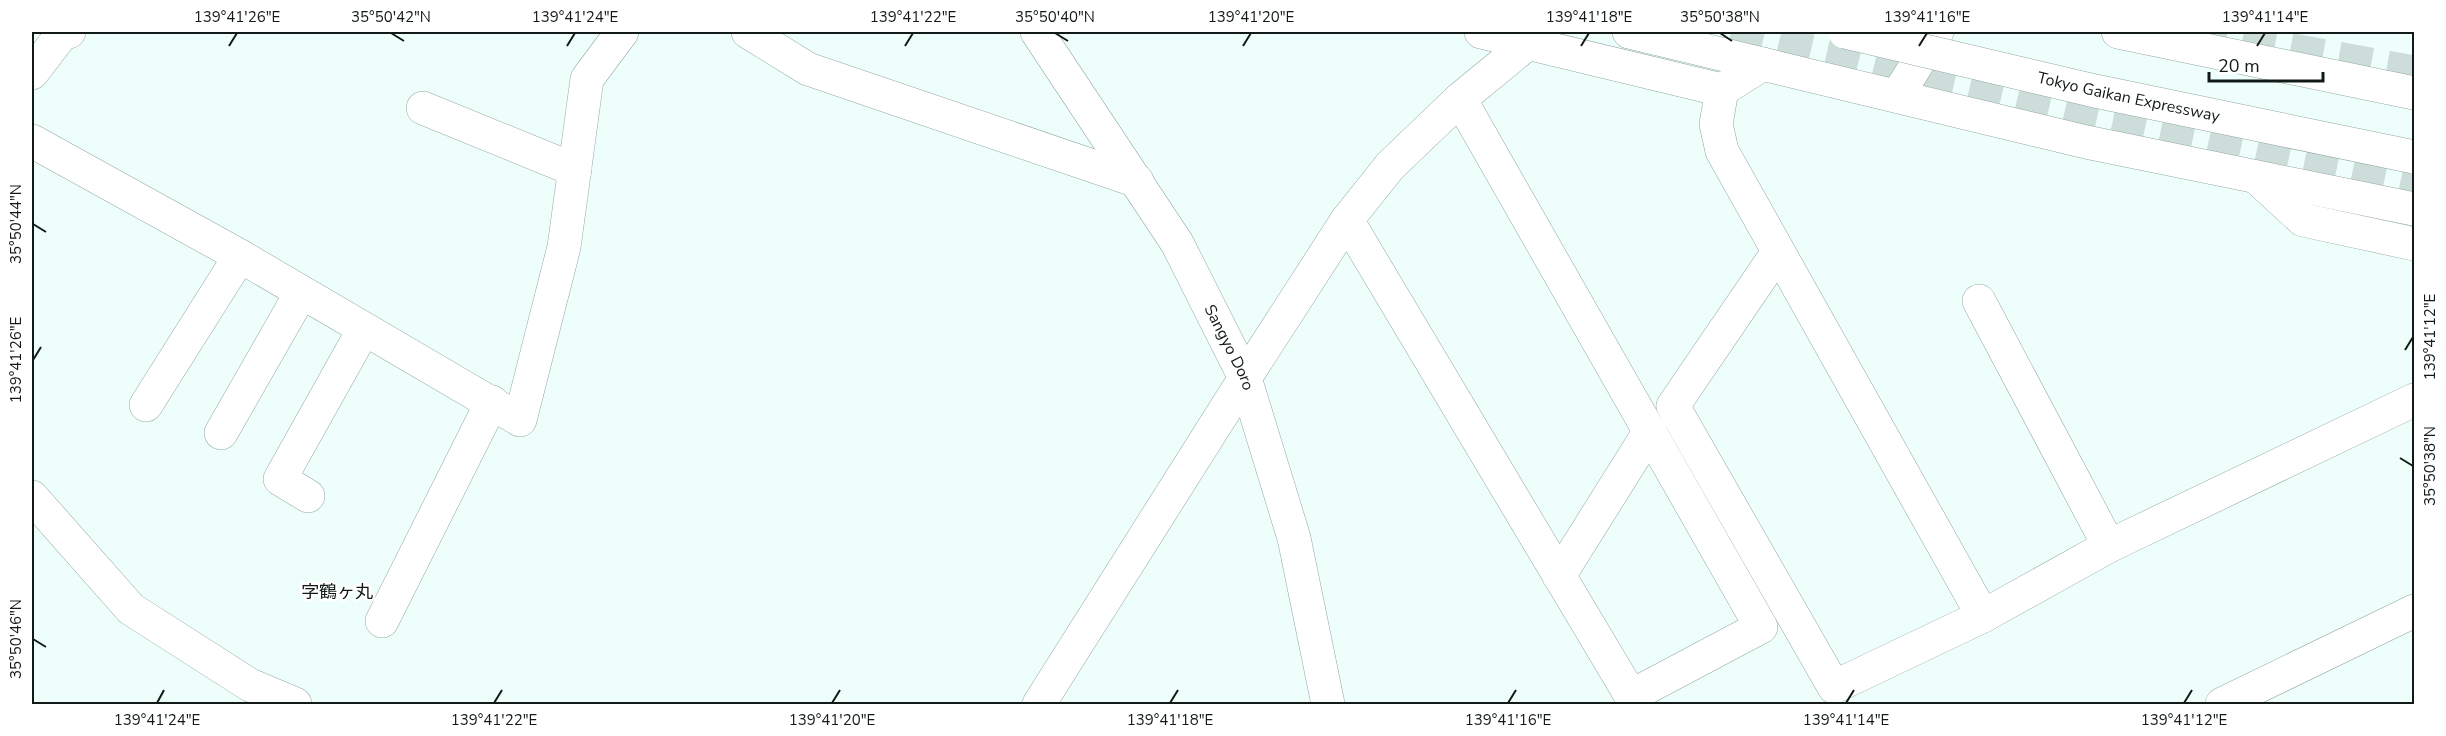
<svg xmlns="http://www.w3.org/2000/svg" width="2446" height="736" viewBox="0 0 2446 736" font-family="'Nunito Sans','Noto Sans JP',sans-serif">
  <rect width="100%" height="100%" fill="#eefffb"/>
  <g fill="none" stroke-linecap="round" stroke-linejoin="round">
    <g stroke="#cdddd9" stroke-width="33" stroke-dasharray="33 16" stroke-linecap="butt">
      <path d="M 1731,32 L 2081,115 L 2414,186"/>
      <path d="M 2194,32 L 2414,72"/>
    </g>
    <defs>
      <g id="minor">
        <path d="M 748,32 L 808,69 L 1137,181"/>
        <path d="M 1481,32 L 1722,90 L 1763,64"/>
        <path d="M 32,73 L 62,34 L 69,32"/>
        <path d="M 1722,90 L 1716,124 L 1722,151 L 1983,616"/>
        <path d="M 1897,96 L 1937,32"/>
        <path d="M 423,108 L 575,170"/>
        <path d="M 32,141 L 240,256 L 520,420 L 564,247 L 587,79 L 622,32"/>
        <path d="M 2256,177 L 2303,220 L 2414,244"/>
        <path d="M 1347,220 L 1631,696 L 1761,627 L 1460,99"/>
        <path d="M 1778,252 L 1673,406 L 1834,687 L 1983,616 L 2109,546 L 2414,400"/>
        <path d="M 1979,301 L 2109,546"/>
        <path d="M 146,405 L 240,256"/>
        <path d="M 221,433 L 301,293"/>
        <path d="M 308,496 L 280,479 L 364,329"/>
        <path d="M 32,497 L 131,609 L 250,685 L 295,704"/>
        <path d="M 1559,576 L 1650,431"/>
        <path d="M 382,621 L 492,402"/>
        <path d="M 1039,704 L 1245,378 L 1347,220 L 1390,166 L 1460,99 L 1527,44"/>
        <path d="M 2222,704 L 2414,611"/>
      </g>
      <g id="major">
        <path id="s1" d="M 1037,32 L 1177,243 L 1245,378 L 1294,538 L 1328,704"/>
      </g>
      <g id="highway">
        <path d="M 1629,32 L 2086,142 L 2414,209"/>
        <path d="M 2118,32 L 2414,93"/>
      </g>
    </defs>
    <use href="#minor" stroke="#94a8a4" stroke-width="34"/>
    <use href="#major" stroke="#94a8a4" stroke-width="34"/>
    <use href="#highway" stroke="#94a8a4" stroke-width="34"/>
    <use href="#minor" stroke="#fff" stroke-width="33"/>
    <use href="#major" stroke="#fff" stroke-width="33"/>
    <use href="#highway" stroke="#fff" stroke-width="33"/>
    <defs>
      <g id="highway-bridge">
        <path id="s2" d="M 1845,32 L 2095,91 L 2414,157"/>
      </g>
    </defs>
    <use href="#highway-bridge" stroke="#94a8a4" stroke-width="34" stroke-linecap="butt"/>
    <use href="#highway-bridge" stroke="#fff" stroke-width="33"/>
  </g>
  <path fill="none" stroke="#121a18" stroke-width="2" d="M 391,33 L 404,41M 1055,33 L 1068,41M 1720,33 L 1732,41M 229,46 L 237,33M 567,46 L 575,33M 905,46 L 913,33M 1243,46 L 1251,33M 1581,46 L 1589,33M 1919,46 L 1927,33M 2257,46 L 2265,33M 33,224 L 46,232M 2405,350 L 2413,337M 33,360 L 41,347M 2400,458 L 2413,466M 33,639 L 46,647M 157,703 L 164,690M 494,703 L 502,690M 832,703 L 840,690M 1170,703 L 1178,690M 1508,703 L 1516,690M 1846,703 L 1854,690M 2184,703 L 2192,690"/>
  <g text-anchor="middle" dominant-baseline="central" stroke-width="5" stroke-linejoin="round" paint-order="stroke">
    <g font-size="16" fill="#121a18" stroke="#fff">
      <text stroke="none"><textPath href="#s2" startOffset="291">Tokyo Gaikan Expressway</textPath></text>
      <text stroke="none"><textPath href="#s1" startOffset="370">Sangyo Doro</textPath></text>
    </g>
    <g font-size="18" fill="#121a18" stroke="#fff">
      <text x="337" y="592">字鶴ヶ丸</text>
    </g>
  </g>
  <rect width="2446" height="736" fill="none" stroke="#ffffff" stroke-width="66"/>
  <path d="M2209 72v9h114v-9" fill="none" stroke="#121a18" stroke-width="3"/>
  <text x="2218" y="72" font-size="18" fill="#121a18" stroke="#ffffff" stroke-width="4.5" paint-order="stroke">20 m</text>
  <rect x="33" y="33" width="2380" height="670" fill="none" stroke="#121a18" stroke-width="2"/>
  <g font-size="15" text-anchor="middle" fill="#121a18">
    <text x="237" y="22">139°41'26"E</text>
    <text x="391" y="22">35°50'42"N</text>
    <text x="575" y="22">139°41'24"E</text>
    <text x="913" y="22">139°41'22"E</text>
    <text x="1055" y="22">35°50'40"N</text>
    <text x="1251" y="22">139°41'20"E</text>
    <text x="1589" y="22">139°41'18"E</text>
    <text x="1720" y="22">35°50'38"N</text>
    <text x="1927" y="22">139°41'16"E</text>
    <text x="2265" y="22">139°41'14"E</text>
    <text transform="translate(16 224) rotate(-90)" y="5">35°50'44"N</text>
    <text transform="translate(2430 337) rotate(-90)" y="5">139°41'12"E</text>
    <text transform="translate(16 360) rotate(-90)" y="5">139°41'26"E</text>
    <text transform="translate(2430 466) rotate(-90)" y="5">35°50'38"N</text>
    <text transform="translate(16 639) rotate(-90)" y="5">35°50'46"N</text>
    <text x="157" y="725">139°41'24"E</text>
    <text x="494" y="725">139°41'22"E</text>
    <text x="832" y="725">139°41'20"E</text>
    <text x="1170" y="725">139°41'18"E</text>
    <text x="1508" y="725">139°41'16"E</text>
    <text x="1846" y="725">139°41'14"E</text>
    <text x="2184" y="725">139°41'12"E</text>
  </g>
</svg>
